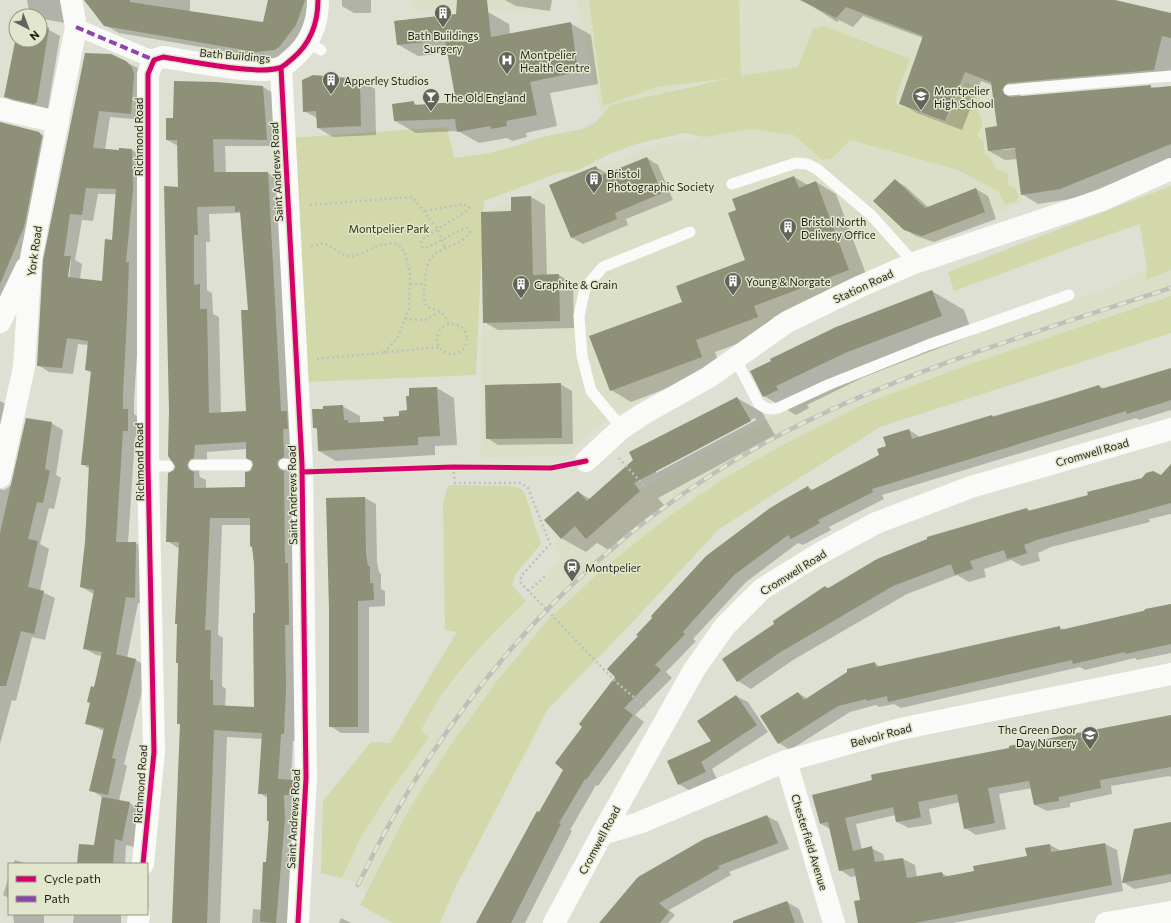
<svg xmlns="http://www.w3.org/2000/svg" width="1171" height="923" viewBox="0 0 1171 923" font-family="Commissioner,sans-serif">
  <rect width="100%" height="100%" fill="#dee0d3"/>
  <g fill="#dcdfc7">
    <path d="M 412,0 L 553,0 L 551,11 L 411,10 Z"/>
    <path d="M 577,0 L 1042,0 L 1046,34 L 1024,84 L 998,75 L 994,100 L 1056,94 L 1021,195 L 1022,201 L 877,269 L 767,326 L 630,406 L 584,437 L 567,456 L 481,458 L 482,334 L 489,210 L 657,145 L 783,121 L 763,74 L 676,88 L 603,126 Z"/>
    <path d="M 1147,270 L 1147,280 L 1171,270 L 1171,296 L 970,364 L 864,404 L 792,440 L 664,520 L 604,568 L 547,621 L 497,681 L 450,746 L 408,811 L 368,889 L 342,878 L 360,839 L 387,796 L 429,737 L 421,731 L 431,710 L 464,668 L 526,601 L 525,598 L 549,577 L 545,572 L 562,557 L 553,546 L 575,526 L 587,538 L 640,491 L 682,466 L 784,411 L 832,389 L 930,350 L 1090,295 Z"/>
  </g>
  <g fill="#d2d8aa">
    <path d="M 589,0 L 739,0 L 741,76 L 798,67 L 813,29 L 824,26 L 910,59 L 897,93 L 896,104 L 946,123 L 965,81 L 983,90 L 976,107 L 983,124 L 977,136 L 983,141 L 985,154 L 990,158 L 996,169 L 1008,174 L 1008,185 L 1015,188 L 1019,196 L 1017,201 L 1005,205 L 999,192 L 958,170 L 850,140 L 831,159 L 822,160 L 794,135 L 752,129 L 705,137 L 684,133 L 636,144 L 605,156 L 576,171 L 558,173 L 484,201 L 476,375 L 305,382 L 289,138 L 447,127 L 454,158 L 485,154 L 513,147 L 538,138 L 582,129 L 595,123 L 611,105 L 731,78 L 657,87 L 603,106 Z"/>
    <path d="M 1171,186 L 1171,270 L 1146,280 L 1147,270 L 1140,224 L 1076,246 L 954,291 L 948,272 Z"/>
    <path d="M 1171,296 L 1171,333 L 880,427 L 719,529 L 627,628 L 548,709 L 454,890 L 440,923 L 393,923 L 360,905 L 408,811 L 450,746 L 497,681 L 547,621 L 604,568 L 664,520 L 726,477 L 792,440 L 864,404 L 970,364 Z"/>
    <path d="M 448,485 L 512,486 L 520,488 L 525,494 L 541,544 L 515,575 L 512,585 L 526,601 C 488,639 444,681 421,731 L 429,737 L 387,796 L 360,839 L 342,878 L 321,873 L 323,801 L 371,742 L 390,743 L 457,632 L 445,630 L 443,503 Z"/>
  </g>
  <g fill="#0003" fill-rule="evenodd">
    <path d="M 27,0 L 69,0 L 65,23 L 43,19 L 29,11 Z"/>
    <path d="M 84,0 L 190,0 L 190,13 L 264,23 L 269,0 L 317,0 L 293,54 L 270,59 L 119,33 L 105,25 Z"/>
    <path d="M 342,0 L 371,0 L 371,13 L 354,13 L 342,6 Z"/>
    <path d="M 505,0 L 552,0 L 550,11 L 516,6 Z"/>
    <path d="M 802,0 L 1106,0 L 1171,14 L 1171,77 L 1021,94 L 1020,97 L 1150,86 L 1154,88 L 1171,87 L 1171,159 L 1077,198 L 1038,204 L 1022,194 L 1018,159 L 1005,160 L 989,151 L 998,127 L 992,85 L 981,81 L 962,130 L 917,113 L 900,103 L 923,38 L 863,16 L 853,27 L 839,20 L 837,22 ZM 1020,146 L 1021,148 L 1003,150 L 1003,148 Z"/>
    <path d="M 488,12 L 509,24 L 510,34 L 570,23 L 591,35 L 598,84 L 550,93 L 557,126 L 526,133 L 527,137 L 512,141 L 507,138 L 479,143 L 458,131 L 416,133 L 395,121 L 414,103 L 419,106 L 457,103 L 448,53 L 418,56 L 397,44 L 395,21 Z"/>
    <path d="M 40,25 L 60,36 L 48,108 L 46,110 L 16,103 L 5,96 L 16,40 L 40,40 Z"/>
    <path d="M 86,54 L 126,62 L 138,68 L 143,74 L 143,120 L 110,117 L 105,150 L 120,151 L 132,150 L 143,156 L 139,323 L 134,400 L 134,414 L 139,417 L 139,437 L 135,437 L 128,543 L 136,543 L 147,550 L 147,604 L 138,603 L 127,658 L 136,660 L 148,667 L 124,764 L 127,766 L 119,801 L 129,803 L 141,810 L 134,847 L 126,845 L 125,864 L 78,864 L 94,846 L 102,797 L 91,790 L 104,731 L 86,723 L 102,656 L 96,655 L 84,648 L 94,594 L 81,587 L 86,542 L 90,469 L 82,464 L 92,373 L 86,370 L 88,345 L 78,344 L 73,374 L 49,372 L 38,365 ZM 98,194 L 117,194 L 113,241 L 103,282 L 80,279 L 82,264 L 75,260 L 82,220 L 93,221 ZM 69,259 L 71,259 L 69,282 L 67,282 Z"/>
    <path d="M 360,80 L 375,89 L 376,135 L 333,137 L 318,128 L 317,118 L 304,111 Z"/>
    <path d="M 263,87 L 275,94 L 279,146 L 225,146 L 226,173 L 268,173 L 280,180 L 293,416 L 289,472 L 292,476 L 296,741 L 293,741 L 291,781 L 306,788 L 290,923 L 252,923 L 253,909 L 262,910 L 269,841 L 268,798 L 259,793 L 263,739 L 227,737 L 220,923 L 173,923 L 181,725 L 178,723 L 178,624 L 180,549 L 167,541 L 176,465 L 179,188 L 178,146 L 167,140 L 174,119 ZM 239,213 L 242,214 L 249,311 L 247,412 L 221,413 L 219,317 L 213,314 L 212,293 L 207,290 L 206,242 L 210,242 L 209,214 ZM 247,449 L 254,466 L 246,488 L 206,489 L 206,480 L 200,477 L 199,472 L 203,466 L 207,465 L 207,452 ZM 222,525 L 251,525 L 254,563 L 256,614 L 255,708 L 225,707 L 226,689 L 222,686 L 223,638 L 218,635 Z"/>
    <path d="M 0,123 L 39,133 L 50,140 L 35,233 L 0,314 Z"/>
    <path d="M 647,158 L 658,165 L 673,200 L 626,219 L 628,225 L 583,244 L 571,237 L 596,167 L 608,174 Z"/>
    <path d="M 794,177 L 808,185 L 816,182 L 836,194 L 869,282 L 773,317 L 778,329 L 715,352 L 721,368 L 631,402 L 611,390 L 683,302 L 746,261 L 738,211 Z"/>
    <path d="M 895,180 L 906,187 L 928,207 L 976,189 L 988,196 L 996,219 L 934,242 L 916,236 L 904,229 Z"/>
    <path d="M 531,197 L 545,205 L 547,276 L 559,275 L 573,284 L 574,328 L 498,330 L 484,322 L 512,212 L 512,198 Z"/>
    <path d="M 932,291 L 964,310 L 973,335 L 864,377 L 807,405 L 809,408 L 796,415 L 764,396 L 751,372 Z"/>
    <path d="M 1171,369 L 1171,410 L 1139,420 L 1136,418 L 882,495 L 884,499 L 829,527 L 831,530 L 803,545 L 798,543 L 746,582 L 693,639 L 696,641 L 666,672 L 672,678 L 635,715 L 644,722 L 598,786 L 596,785 L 570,830 L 572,831 L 525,923 L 479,923 L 507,866 L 509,868 L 565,769 L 808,487 L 813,490 L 880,456 L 887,447 L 909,430 L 920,437 L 1099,386 L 1105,389 Z"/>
    <path d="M 560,384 L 572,391 L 573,444 L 498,445 L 487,438 Z"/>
    <path d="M 437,388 L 454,398 L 457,445 L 435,446 L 435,455 L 336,461 L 319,451 L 318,430 L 314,427 L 324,410 L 342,406 L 360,416 L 360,423 L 385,422 L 400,417 Z"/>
    <path d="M 737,398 L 762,412 L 775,435 L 658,498 L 664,505 L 612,552 L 597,543 L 586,552 L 561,538 L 578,492 L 590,499 ZM 755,418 L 756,420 L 656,473 L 656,470 Z"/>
    <path d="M 0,401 L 13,408 L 0,476 Z"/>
    <path d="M 51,423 L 63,430 L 56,475 L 61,478 L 54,509 L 49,508 L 40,544 L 49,549 L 40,591 L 55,598 L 45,640 L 32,637 L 16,701 L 12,700 L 0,744 L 0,489 L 4,490 L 10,486 Z"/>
    <path d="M 1171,468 L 1171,514 L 1149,519 L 1150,522 L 1051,547 L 1038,553 L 1040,561 L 1022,566 L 1011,560 L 984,569 L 986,577 L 969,582 L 957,575 L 907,594 L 793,660 L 751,689 L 738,681 L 828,589 L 1027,509 L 1031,511 L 1161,476 Z"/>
    <path d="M 365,498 L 376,504 L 377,562 L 379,572 L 381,574 L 381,589 L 385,591 L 385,606 L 369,607 L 369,733 L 341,733 L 330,726 Z"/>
    <path d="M 1171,604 L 1171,653 L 1137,660 L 1135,658 L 1085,670 L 1080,667 L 901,708 L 894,704 L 879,707 L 876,705 L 850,712 L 790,750 L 779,743 L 798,693 L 808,699 L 874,663 L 881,667 L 1059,627 L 1064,630 Z"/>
    <path d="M 736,696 L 748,702 L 768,732 L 712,769 L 717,779 L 690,791 L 679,784 L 712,741 Z"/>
    <path d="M 1171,716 L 1171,777 L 1169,776 L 1111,786 L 1112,794 L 1070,803 L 1070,807 L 1047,811 L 1035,805 L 1032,788 L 999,794 L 1006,829 L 976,835 L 965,828 L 960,802 L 929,809 L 932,824 L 921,826 L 909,828 L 897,822 L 896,815 L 856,824 L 862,850 L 871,848 L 883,854 L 885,862 L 903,859 L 915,865 L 917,878 L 942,873 L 948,877 L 975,871 L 1028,856 L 1050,845 L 1061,851 L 1105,844 L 1117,850 L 1123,891 L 953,923 L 859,923 L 861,901 L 856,876 L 851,877 L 840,870 L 830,829 L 821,824 Z"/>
    <path d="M 767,816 L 778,822 L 789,849 L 729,872 L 731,875 L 669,910 L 675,915 L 668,923 L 601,923 Z"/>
    <path d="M 1171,833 L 1171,882 L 1134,889 L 1123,882 Z"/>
    <path d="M 15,860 L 28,864 L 13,864 Z"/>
    <path d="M 9,876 L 9,898 L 3,895 Z"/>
    <path d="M 787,902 L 799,909 L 804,923 L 737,923 Z"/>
    <path d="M 13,914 L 44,914 L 44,923 L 14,923 Z"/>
    <path d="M 74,914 L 121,914 L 121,923 L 73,923 Z"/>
    <path d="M 341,918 L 351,923 L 339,923 Z"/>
  </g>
  <g fill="#8e9077" fill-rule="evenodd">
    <path d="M 84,0 L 130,0 L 130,2 L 263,22 L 268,0 L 305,0 L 296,25 L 280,46 L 275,50 L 256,52 L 104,26 Z"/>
    <path d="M 457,0 L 487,0 L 491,37 L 571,22 L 578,72 L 530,82 L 537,115 L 506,121 L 507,126 L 491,129 L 490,126 L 457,132 L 455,119 L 394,121 L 392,104 L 414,101 L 414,105 L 456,102 L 445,40 L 397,45 L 394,21 L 456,14 Z"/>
    <path d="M 800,0 L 1115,0 L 1171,13 L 1171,38 L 1162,36 L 1154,70 L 1008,83 L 1005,85 L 1002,90 L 1004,94 L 1010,97 L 1151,85 L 1150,88 L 1171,86 L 1171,144 L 1060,189 L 1021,195 L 1015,148 L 988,151 L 985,128 L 997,126 L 991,82 L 965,72 L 945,121 L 899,104 L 923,36 L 846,7 L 836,18 Z"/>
    <path d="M 40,24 L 49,28 L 37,102 L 34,104 L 4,97 L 16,37 L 16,40 L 40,40 Z"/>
    <path d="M 85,53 L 111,54 L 126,61 L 132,67 L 134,74 L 131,114 L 99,111 L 93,148 L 119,150 L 119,148 L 132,149 L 133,189 L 126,262 L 129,262 L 127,316 L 123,393 L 123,409 L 128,409 L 128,431 L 123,431 L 116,542 L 136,542 L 135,598 L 126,597 L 116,654 L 111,653 L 136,659 L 112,758 L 116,759 L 108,795 L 89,791 L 104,728 L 85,724 L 90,703 L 87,702 L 91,686 L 94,687 L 102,652 L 83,649 L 94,590 L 80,587 L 85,542 L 89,465 L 81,465 L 91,371 L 85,370 L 88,341 L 67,338 L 62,368 L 37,366 L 43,260 ZM 86,188 L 116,189 L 112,240 L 105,239 L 102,281 L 68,277 L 71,256 L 64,256 L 70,214 L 82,215 Z"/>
    <path d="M 313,75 L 360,79 L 361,126 L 317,128 L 316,111 L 303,112 L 302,80 Z"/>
    <path d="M 174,81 L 216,82 L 263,86 L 267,140 L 213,139 L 214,172 L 268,172 L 281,411 L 287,411 L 288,429 L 283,429 L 284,457 L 278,460 L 277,464 L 280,470 L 284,471 L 285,563 L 288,563 L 289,617 L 289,625 L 285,625 L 286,690 L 284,734 L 281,734 L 278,779 L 293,780 L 293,795 L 284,795 L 285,819 L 276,923 L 260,922 L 263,862 L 266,862 L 269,821 L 267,821 L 267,794 L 258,794 L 262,733 L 214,730 L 207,923 L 172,923 L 180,724 L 177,724 L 178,663 L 176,663 L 177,624 L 175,624 L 179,542 L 166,542 L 168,473 L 174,470 L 175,466 L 168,456 L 169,411 L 164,186 L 178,187 L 177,140 L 166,140 L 166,118 L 173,118 ZM 235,206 L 235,212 L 240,211 L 248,310 L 241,310 L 246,411 L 209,413 L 207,309 L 200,309 L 200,284 L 194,285 L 194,235 L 198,235 L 197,207 ZM 246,442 L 246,458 L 252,461 L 253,465 L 250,471 L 245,472 L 245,487 L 194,488 L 194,472 L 188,469 L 187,465 L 190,459 L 194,458 L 195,445 ZM 210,518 L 250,518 L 250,546 L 252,547 L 254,563 L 255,613 L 253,613 L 254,707 L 213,705 L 213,680 L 210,680 L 211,630 L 205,630 Z"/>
    <path d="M 0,122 L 39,132 L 42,136 L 24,227 L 0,284 Z"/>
    <path d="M 647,157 L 662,193 L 615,213 L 617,219 L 571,238 L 549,185 L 596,166 L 600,176 Z"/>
    <path d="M 794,176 L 799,188 L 816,181 L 849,270 L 754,306 L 758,317 L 696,340 L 702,357 L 610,391 L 589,336 L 682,302 L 676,286 L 745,260 L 728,213 L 736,210 L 732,199 Z"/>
    <path d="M 895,179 L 925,208 L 976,188 L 985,212 L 922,236 L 904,230 L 873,201 Z"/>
    <path d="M 531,196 L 533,275 L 559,274 L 560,321 L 483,323 L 481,212 L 511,211 L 511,197 Z"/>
    <path d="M 932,290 L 942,316 L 845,353 L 776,386 L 778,390 L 763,397 L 750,371 L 771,361 L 770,359 L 836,327 Z"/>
    <path d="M 1171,368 L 1171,400 L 1127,414 L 1126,411 L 872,489 L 873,492 L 818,520 L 820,523 L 791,539 L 788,535 L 734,575 L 683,632 L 685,634 L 655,665 L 661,670 L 624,708 L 633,715 L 586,780 L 585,779 L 559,823 L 561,824 L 511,923 L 476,923 L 537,811 L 539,812 L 563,770 L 555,763 L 582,727 L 579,724 L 615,677 L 607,669 L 638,636 L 636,635 L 652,618 L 651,616 L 706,556 L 770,508 L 785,499 L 808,486 L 810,491 L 879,455 L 877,449 L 886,446 L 883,437 L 909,429 L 912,439 L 992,415 L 993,417 L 1045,402 L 1099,385 L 1101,389 Z"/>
    <path d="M 561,383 L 562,438 L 486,439 L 485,385 Z"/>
    <path d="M 437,387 L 440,436 L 418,437 L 418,445 L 318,451 L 317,428 L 313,428 L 312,409 L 323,409 L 323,406 L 343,405 L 344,420 L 348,420 L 348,423 L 384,421 L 383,417 L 399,416 L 399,411 L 407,410 L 406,396 L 409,396 L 409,388 Z"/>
    <path d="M 737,397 L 751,421 L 634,483 L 640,491 L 586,539 L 575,526 L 561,539 L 544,520 L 578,491 L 587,501 L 633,460 L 629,452 Z"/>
    <path d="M 26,418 L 52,422 L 45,469 L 50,471 L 43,503 L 37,502 L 28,539 L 38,541 L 28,587 L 44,591 L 34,634 L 21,631 L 6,686 L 0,686 L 0,533 Z"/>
    <path d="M 1171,464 L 1171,503 L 1037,540 L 1024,545 L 1027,553 L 1015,557 L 1007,559 L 1004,550 L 970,561 L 973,569 L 955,575 L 951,564 L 893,586 L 779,653 L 737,682 L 722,659 L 774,624 L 773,621 L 825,586 L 827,588 L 830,587 L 877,559 L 927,539 L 927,537 L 1027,508 L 1028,511 L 1088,495 L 1087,492 L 1142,478 L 1146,473 L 1153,471 L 1161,475 Z"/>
    <path d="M 365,497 L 366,554 L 368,566 L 370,566 L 370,583 L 373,583 L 374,600 L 358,601 L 358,727 L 329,727 L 329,608 L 326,498 Z"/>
    <path d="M 1171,604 L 1171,644 L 1125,654 L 1125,652 L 1073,664 L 1072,660 L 888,702 L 887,696 L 867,701 L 866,699 L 838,706 L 778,744 L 760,716 L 798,692 L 804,700 L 847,672 L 847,669 L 875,662 L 876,667 L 1060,626 L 1060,630 L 1144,611 L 1145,609 Z"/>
    <path d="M 736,695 L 757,725 L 701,762 L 706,772 L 678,785 L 667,761 L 711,741 L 697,721 Z"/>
    <path d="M 1171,715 L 1171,767 L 1100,780 L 1101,788 L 1059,797 L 1059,801 L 1034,805 L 1029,781 L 988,788 L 995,823 L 964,829 L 957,794 L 918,802 L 921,817 L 909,820 L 896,822 L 893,807 L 845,818 L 853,851 L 872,846 L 875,862 L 903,858 L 907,878 L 942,872 L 943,877 L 974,871 L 973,866 L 1027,856 L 1025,848 L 1050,844 L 1051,852 L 1105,843 L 1112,885 L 915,923 L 858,923 L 854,901 L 860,900 L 854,868 L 839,871 L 828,822 L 820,824 L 812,795 L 872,780 L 871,775 L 874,774 L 1009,748 L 1009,746 Z"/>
    <path d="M 102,797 L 130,802 L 122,841 L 115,839 L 113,864 L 77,864 L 79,844 L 94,845 Z"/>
    <path d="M 767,815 L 778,843 L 718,866 L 720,868 L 659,903 L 669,912 L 660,923 L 599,923 L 638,877 L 704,839 Z"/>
    <path d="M 1171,822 L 1171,874 L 1122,883 L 1134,829 Z"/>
    <path d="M 787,901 L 795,923 L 733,923 L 733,921 Z"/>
  </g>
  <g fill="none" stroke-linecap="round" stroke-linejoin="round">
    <g stroke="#bfc0bc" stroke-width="2.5" stroke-dasharray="2 3" stroke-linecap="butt">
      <path d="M 310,205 L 412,197 L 438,229 L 445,248"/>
      <path d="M 425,211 L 464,204 L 469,207 L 468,210 L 424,238 L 421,242 L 422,247 L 426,248 L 465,228 L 467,228 L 470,231 C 458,254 427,239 425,280 C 424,287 423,298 426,305 C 429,310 438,309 442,313 C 445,316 447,320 449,324"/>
      <path d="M 311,246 L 324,243 L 346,256 L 355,256 L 380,245 L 393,243 L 400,246 L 405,253 L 410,273 L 409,308 L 398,337 L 384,353"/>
      <path d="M 410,284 L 424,284"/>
      <path d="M 405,319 L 425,320 L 439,312"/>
      <circle cx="452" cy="339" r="15"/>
      <path d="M 317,359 L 440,347"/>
      <path d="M 619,458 L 646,488"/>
      <path d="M 453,467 L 455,483 L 521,483 L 528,488 L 550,544 L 522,575 L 520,582 L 616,682 L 648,709"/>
      <path d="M 322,472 L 453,467 L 551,468 L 567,465"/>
      <path d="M 528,591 L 547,575"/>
    </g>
    <g stroke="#fafaf8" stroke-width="11">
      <path d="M 308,43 L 321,50"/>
      <path d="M 1009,90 L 1171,76"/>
      <path d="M 732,184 L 796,163 L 807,164 L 817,169 L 871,215 L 914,263"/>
      <path d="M 736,360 L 759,404 C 766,409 770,410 778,408 L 830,384 L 928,345 L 1069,295"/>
      <path d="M 622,428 L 591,391 L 582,356 L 579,316 L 585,288 L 603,267 L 690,232"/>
      <path d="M 284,464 L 302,465"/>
      <path d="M 194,465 L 246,465"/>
      <path d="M 148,466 L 168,466"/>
    </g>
    <path stroke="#fafaf8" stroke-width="17" d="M 76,27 L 154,60"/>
    <g stroke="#fafaf8" stroke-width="22">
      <path d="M 281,68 L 302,465 L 306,778 L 298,923"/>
      <path d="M 0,109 L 58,122"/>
      <path d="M 0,322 L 26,268"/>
      <path d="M 586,461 L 622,428 L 643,414 L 709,377 L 787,322 L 861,286 L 914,263 L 1102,200 L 1171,169"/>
      <path d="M 0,477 L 24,367 L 31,258 L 76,27 L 71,0"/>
      <path d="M 786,761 L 834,923"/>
      <path d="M 602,834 L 639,823 L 786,761 L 900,729 L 1171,674"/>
      <path d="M 143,864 L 154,752 L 148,466 L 148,74 L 154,60 L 163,57 C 190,61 256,75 279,68 C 284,67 288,62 292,59 C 310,44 318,24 318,0"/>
      <path d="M 138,923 L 139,914"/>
      <path d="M 1106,923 L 1171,912"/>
    </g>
    <path stroke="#fafaf8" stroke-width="22" d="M 554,923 L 602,834 L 694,670 L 725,626 L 762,589 L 817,555 L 876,523 L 971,487 L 1171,429"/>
    <defs>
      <path id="rail" d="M 358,885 C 451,690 594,531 787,431 C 909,369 1042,330 1171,288"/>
    </defs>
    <use href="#rail" stroke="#bfbfbb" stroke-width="4.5"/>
    <use href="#rail" stroke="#e2e6cd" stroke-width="3" stroke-dasharray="9" stroke-linecap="butt"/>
    <path stroke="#8e44ad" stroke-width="4" stroke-dasharray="8 4" stroke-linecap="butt" d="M 76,27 L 154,60"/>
    <defs>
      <g id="cycleway">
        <path d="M 281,68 L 302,465 L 306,778 L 298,923"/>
        <path d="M 302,472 L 453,467 L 551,468 L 586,461"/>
        <path d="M 143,864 L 154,752 L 148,466 L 148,74 L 154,60 L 163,57 C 190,61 256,75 279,68 C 284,67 288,62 292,59 C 310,44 318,24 318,0"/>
      </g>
    </defs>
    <use href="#cycleway" stroke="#e2e6cd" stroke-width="8"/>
    <use href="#cycleway" stroke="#d6006c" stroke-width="5"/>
  </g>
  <defs>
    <symbol id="building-pin" viewBox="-11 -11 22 30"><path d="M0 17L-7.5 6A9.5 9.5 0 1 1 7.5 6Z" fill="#626459" stroke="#e2e6cd"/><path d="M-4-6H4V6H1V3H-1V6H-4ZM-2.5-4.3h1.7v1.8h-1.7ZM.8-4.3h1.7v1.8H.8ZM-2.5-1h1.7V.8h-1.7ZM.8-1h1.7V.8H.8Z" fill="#fff"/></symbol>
    <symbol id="hospital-pin" viewBox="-11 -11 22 30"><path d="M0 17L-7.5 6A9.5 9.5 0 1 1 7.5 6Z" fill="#626459" stroke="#e2e6cd"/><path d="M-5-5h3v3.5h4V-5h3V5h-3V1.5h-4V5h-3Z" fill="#fff"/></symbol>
    <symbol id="school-pin" viewBox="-11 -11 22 30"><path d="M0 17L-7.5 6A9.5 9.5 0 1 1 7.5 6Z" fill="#626459" stroke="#e2e6cd"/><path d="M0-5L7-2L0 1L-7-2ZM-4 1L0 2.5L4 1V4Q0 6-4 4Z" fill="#fff"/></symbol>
    <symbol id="bar-pin" viewBox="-11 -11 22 30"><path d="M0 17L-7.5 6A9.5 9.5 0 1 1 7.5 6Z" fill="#626459" stroke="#e2e6cd"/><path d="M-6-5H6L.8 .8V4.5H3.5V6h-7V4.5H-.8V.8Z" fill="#fff"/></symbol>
    <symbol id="station-pin" viewBox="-11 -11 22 30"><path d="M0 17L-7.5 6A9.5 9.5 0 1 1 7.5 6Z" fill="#626459" stroke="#e2e6cd"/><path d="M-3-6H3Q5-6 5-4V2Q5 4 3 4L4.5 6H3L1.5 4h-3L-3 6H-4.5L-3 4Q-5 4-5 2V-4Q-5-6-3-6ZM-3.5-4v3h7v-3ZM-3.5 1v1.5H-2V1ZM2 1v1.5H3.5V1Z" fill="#fff"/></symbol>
  </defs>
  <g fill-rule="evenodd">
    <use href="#building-pin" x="433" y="3" width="20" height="27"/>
    <use href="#hospital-pin" x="497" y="50" width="20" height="27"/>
    <use href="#building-pin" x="321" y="70" width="20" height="27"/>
    <use href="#school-pin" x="911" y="86" width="20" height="27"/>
    <use href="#bar-pin" x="421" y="87" width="20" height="27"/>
    <use href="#building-pin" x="584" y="169" width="20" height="27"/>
    <use href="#building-pin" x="778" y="217" width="20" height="27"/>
    <use href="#building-pin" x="723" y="271" width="20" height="27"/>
    <use href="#building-pin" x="511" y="274" width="20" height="27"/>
    <use href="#station-pin" x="562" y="557" width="20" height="27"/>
    <use href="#school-pin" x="1080" y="725" width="20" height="27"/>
  </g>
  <g text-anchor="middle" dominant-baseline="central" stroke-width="3" stroke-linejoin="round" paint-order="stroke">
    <g font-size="11" fill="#1f2117" stroke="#e2e6cd" text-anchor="start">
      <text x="443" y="35" text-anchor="middle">Bath Buildings<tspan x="443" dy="13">Surgery</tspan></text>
      <text x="520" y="54">Montpelier<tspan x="520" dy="13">Health Centre</tspan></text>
      <text x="344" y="80">Apperley Studios</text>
      <text x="934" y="90">Montpelier<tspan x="934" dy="13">High School</tspan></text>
      <text x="444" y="97">The Old England</text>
      <text x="607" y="173">Bristol<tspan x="607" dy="13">Photographic Society</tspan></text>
      <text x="801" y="221">Bristol North<tspan x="801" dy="13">Delivery Office</tspan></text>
      <text x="746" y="281">Young &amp; Norgate</text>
      <text x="534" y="284">Graphite &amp; Grain</text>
      <text x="585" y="567">Montpelier</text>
      <text x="1077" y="729" text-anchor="end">The Green Door<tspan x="1077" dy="13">Day Nursery</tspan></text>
    </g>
    <g font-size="11" fill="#1f2117" stroke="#e2e6cd">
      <text transform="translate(235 55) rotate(5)">Bath Buildings</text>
      <text transform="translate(138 137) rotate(-90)">Richmond Road</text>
      <text transform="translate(276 172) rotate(-93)">Saint Andrews Road</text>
      <text transform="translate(34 251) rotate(-82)">York Road</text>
      <text transform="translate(863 286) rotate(-25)">Station Road</text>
      <text transform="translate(1092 452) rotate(-16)">Cromwell Road</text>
      <text transform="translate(139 462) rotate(-91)">Richmond Road</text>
      <text transform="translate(292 495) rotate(-91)">Saint Andrews Road</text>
      <text transform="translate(793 572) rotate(-32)">Cromwell Road</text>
      <text transform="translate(881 735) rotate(-15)">Belvoir Road</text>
      <text transform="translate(140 784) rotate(-86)">Richmond Road</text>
      <text transform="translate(293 819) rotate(-87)">Saint Andrews Road</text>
      <text transform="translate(599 840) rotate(-62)">Cromwell Road</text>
      <text transform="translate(810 842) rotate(73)">Chesterfield Avenue</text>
    </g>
    <g font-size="11" fill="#30340d" stroke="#e2e6cd">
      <text x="389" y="228">Montpelier Park</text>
    </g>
  </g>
  <rect x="8" y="863" width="140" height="52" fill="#e2e6cd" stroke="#949784"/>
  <rect x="16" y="876" width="20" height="6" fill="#d6006c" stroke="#949784"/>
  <text x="44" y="883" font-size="12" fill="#1f2117">Cycle path</text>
  <rect x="16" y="896" width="20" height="6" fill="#8e44ad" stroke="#949784"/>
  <text x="44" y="903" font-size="12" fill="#1f2117">Path</text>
  <g transform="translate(28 28) rotate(138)"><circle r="19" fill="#e2e6cd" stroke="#949784"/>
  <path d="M0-3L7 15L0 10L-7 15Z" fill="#626459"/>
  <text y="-6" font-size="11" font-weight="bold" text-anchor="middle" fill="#1f2117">N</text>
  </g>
</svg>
